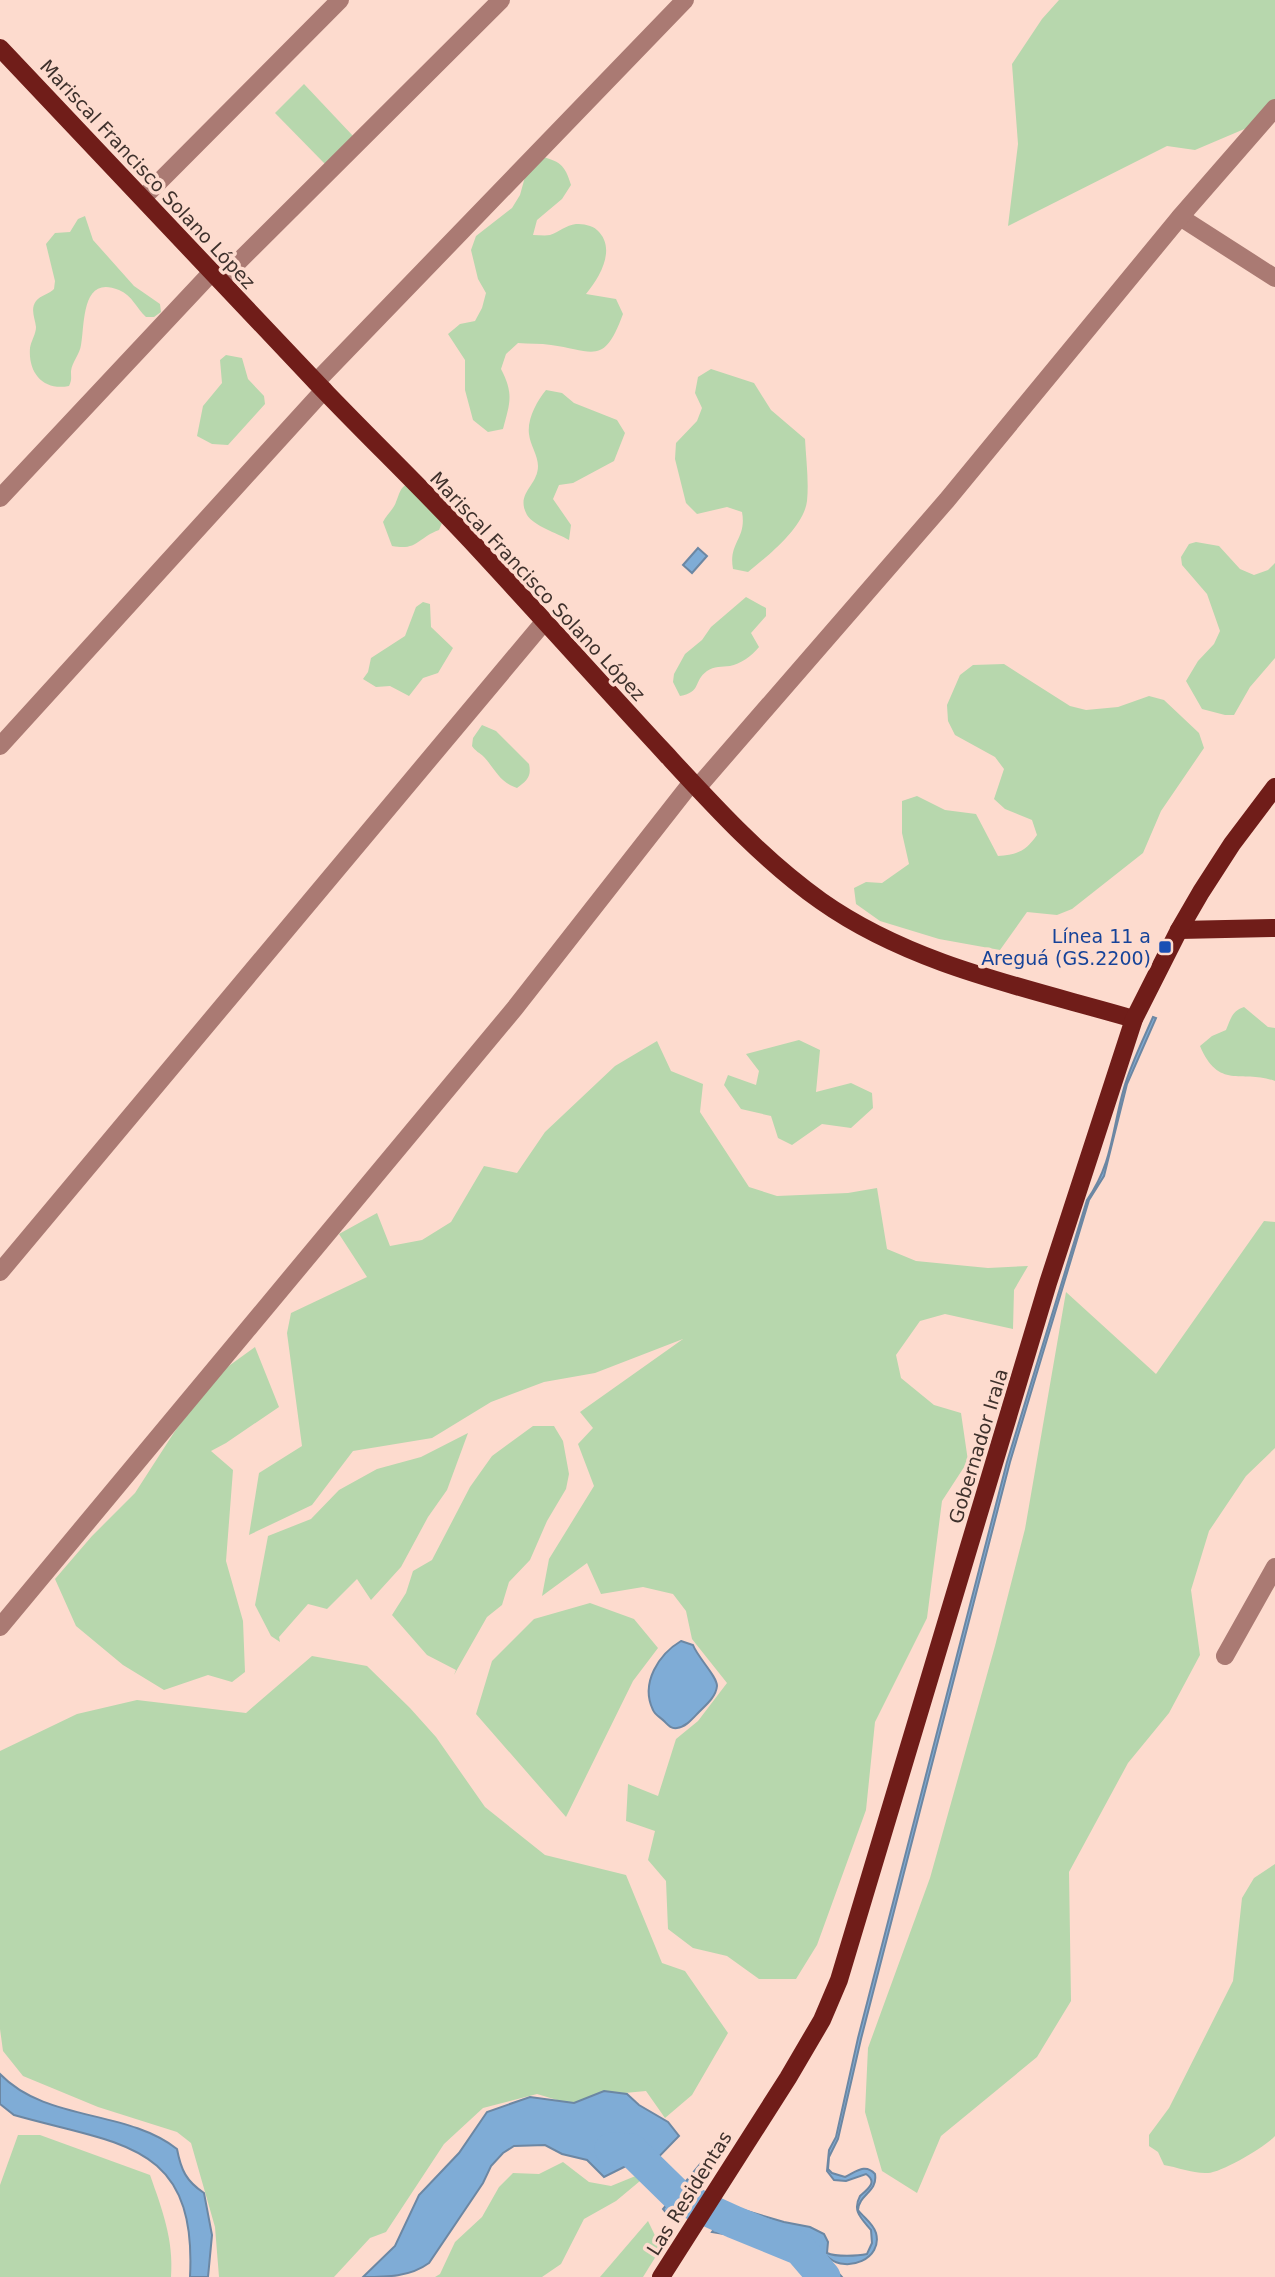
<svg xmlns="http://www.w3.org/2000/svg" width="1275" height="2277" viewBox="0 0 1275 2277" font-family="'DejaVu Sans',sans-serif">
  <rect width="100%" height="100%" fill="#fddbce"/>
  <g fill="#b7d7ad">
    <path d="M 1059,0 L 1275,0 L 1275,116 L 1195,150 L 1167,146 L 1008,226 L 1018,144 L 1012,64 L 1042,19 Z"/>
    <path d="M 304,84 L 353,136 L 325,164 L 275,113 Z"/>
    <path d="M 539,156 C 559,161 565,164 571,185 L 562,199 L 537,220 L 533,235 C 539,235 545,236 550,235 C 559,232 566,225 576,224 C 583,224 592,225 597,230 C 617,248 600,277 586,294 L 616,299 L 623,314 C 604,366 594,351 551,345 C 540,343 529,344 518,343 L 506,354 L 501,369 C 514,394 510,403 503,429 L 488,432 L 473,420 L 465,390 L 465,360 L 448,334 L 460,324 L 475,321 L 482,308 L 486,293 L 478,279 L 471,250 L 476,236 L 512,208 L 520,195 L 528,166 Z"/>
    <path d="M 85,216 L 93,240 L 134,286 L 160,304 L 161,312 L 154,317 L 146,317 C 136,308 133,296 119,290 C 81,274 85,324 81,345 C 80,354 72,362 71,371 C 71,378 72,380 69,386 C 44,391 28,374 30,348 C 31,341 36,334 36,327 C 35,318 30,309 36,301 C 41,295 49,294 54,289 L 55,281 L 46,244 L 55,233 L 70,232 L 78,219 Z"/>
    <path d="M 226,355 L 242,358 L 248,379 L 264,396 L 265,404 L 228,445 L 212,444 L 197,436 L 203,406 L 222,383 L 220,360 Z"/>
    <path d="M 711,369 L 754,383 L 771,410 L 805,439 C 806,459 809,481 807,501 C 804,527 768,556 748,572 L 733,569 C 728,542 747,539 742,512 L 727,507 L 697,514 L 686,503 L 675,459 L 676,443 L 697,421 L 702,408 L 695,393 L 698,377 Z"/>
    <path d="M 546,390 L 562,393 L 574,403 L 617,420 L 625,433 L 614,461 L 573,483 L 559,485 L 553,499 L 571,525 L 569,540 C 557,533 534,526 527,515 C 515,493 538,486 538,466 C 538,455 530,445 529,434 C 527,419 537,401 546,390 Z"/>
    <path d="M 408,483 L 442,523 L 439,530 C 417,538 418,551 392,546 L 383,522 C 386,515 394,509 396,502 C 400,493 399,489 408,483 Z"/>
    <path d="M 1196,542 L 1219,546 L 1240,569 L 1254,575 L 1268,570 L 1275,563 L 1275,658 L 1250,687 L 1234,715 L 1225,715 L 1202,709 L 1186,681 L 1198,661 L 1214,644 L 1220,631 L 1207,594 L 1182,565 L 1181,557 L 1189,544 Z"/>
    <path d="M 746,597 L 766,608 L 766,616 L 751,633 L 759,647 C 752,656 740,664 730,666 C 722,667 714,666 707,671 C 693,681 702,692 680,696 L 673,682 L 674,674 L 685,654 L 702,640 L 711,627 Z"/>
    <path d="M 423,602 L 430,604 L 431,627 L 453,648 L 438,673 L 423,678 L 409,696 L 390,686 L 376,687 L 363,679 L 368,672 L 371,658 L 405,636 L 416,607 Z"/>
    <path d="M 1004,664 L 1070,706 L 1086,710 L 1118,707 L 1149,696 L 1164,700 L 1199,733 L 1204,748 L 1161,811 L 1143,853 L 1072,909 L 1057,915 L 1027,912 L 1000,950 L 939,939 L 880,921 L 856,904 L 854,888 L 866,882 L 882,883 L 909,864 L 902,833 L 902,801 L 917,796 L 945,810 L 976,814 L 998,856 C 1017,855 1026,851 1037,835 L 1032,820 L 1005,809 L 994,799 L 1004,769 L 995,757 L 955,735 L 948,721 L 947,705 L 960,675 L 973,665 Z"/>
    <path d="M 482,725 L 496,731 L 529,764 C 532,777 526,781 517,788 C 499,782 496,770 484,757 C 480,753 475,751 472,746 L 473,738 Z"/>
    <path d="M 1244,1007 L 1268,1027 L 1275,1028 L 1275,1081 C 1243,1069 1219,1091 1200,1046 L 1212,1036 L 1226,1030 C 1231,1018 1232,1011 1244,1007 Z"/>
    <path d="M 799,1040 L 820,1050 L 816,1092 L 851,1083 L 872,1093 L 873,1108 L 851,1128 L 822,1124 L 792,1145 L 778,1138 L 771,1116 L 741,1109 L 724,1085 L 728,1075 L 756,1085 L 759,1071 L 746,1054 Z"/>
    <path d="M 657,1041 L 671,1071 L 703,1084 L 700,1112 L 749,1187 L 777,1196 L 848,1193 L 877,1188 L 887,1249 L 916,1261 L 988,1268 L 1028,1266 L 1014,1290 L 1013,1329 L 945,1314 L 920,1321 L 896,1355 L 901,1378 L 934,1405 L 961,1413 L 968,1461 L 942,1501 L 927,1618 L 875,1722 L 866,1810 L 817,1945 L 796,1979 L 759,1979 L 727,1956 L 693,1948 L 668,1929 L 666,1881 L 648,1860 L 655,1831 L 626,1821 L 628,1784 L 658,1796 L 676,1739 L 698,1721 L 727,1683 L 692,1639 L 686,1611 L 673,1594 L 643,1587 L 601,1594 L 587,1563 L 542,1596 L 549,1559 L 594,1486 L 578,1444 L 593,1428 L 580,1412 L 683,1339 L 595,1373 L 544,1382 L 491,1402 L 432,1438 L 353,1451 L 312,1505 L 249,1535 L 259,1473 L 302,1446 L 287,1333 L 291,1313 L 367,1277 L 339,1234 L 377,1213 L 390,1246 L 422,1240 L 451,1222 L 484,1166 L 517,1173 L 545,1132 L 615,1066 Z"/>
    <path d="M 1264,1221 L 1275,1222 L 1275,1448 L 1246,1476 L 1209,1531 L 1191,1590 L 1200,1655 L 1169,1713 L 1128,1763 L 1069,1872 L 1071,2001 L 1037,2057 L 941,2136 L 917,2193 L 882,2171 L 865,2112 L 868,2048 L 930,1878 L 995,1646 L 1025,1529 L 1066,1292 L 1156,1374 Z"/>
    <path d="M 255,1347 L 279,1407 L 226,1443 L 211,1451 L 233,1470 L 226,1561 L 243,1621 L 245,1672 L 232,1682 L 208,1675 L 164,1690 L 123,1665 L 76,1626 L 55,1579 L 92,1536 L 135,1493 L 175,1431 L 219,1373 Z"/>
    <path d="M 533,1426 L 554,1426 L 563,1441 L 569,1474 L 566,1489 L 547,1521 L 530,1560 L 509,1582 L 502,1605 L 487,1617 L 454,1675 L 456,1670 L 427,1655 L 392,1615 L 406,1593 L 413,1571 L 432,1560 L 470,1487 L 492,1456 Z"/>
    <path d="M 468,1433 L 447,1490 L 428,1517 L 401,1567 L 371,1600 L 357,1579 L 327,1609 L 308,1604 L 279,1637 L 280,1642 L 271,1636 L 255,1605 L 268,1536 L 311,1519 L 339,1490 L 377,1469 L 421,1457 Z"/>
    <path d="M 590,1603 L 634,1619 L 658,1648 L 633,1681 L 566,1817 L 476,1714 L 492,1661 L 534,1619 Z"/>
    <path d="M 312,1656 L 367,1666 L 410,1708 L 436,1737 L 485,1807 L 545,1855 L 626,1875 L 662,1963 L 685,1971 L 728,2033 L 692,2095 L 665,2118 L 646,2091 L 603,2095 L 584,2108 L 537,2094 L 483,2108 L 444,2144 L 386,2232 L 370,2238 L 334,2277 L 219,2277 L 215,2227 L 191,2143 L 177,2132 L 98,2107 L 23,2076 L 3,2051 L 0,2029 L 0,1751 L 77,1714 L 137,1700 L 246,1713 Z"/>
    <path d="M 1275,1864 L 1275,2136 C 1265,2147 1222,2172 1208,2173 C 1194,2174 1177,2167 1164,2165 L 1158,2152 L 1149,2146 L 1149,2135 L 1169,2108 L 1233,1981 L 1242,1898 L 1254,1878 Z"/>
    <path d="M 18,2135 L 40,2135 L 150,2175 C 162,2209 174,2240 171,2277 L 0,2277 L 0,2185 Z"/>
    <path d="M 563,2162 L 589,2182 L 611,2186 L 638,2175 L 640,2181 L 616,2201 L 584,2219 L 561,2264 L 542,2277 L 435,2277 L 440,2274 L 455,2242 L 482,2217 L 499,2187 L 513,2173 L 539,2174 Z"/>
    <path d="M 648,2221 L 661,2248 L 643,2277 L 600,2277 Z"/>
  </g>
  <g fill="#7facd6" stroke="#6c87a3" stroke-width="2">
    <path d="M 698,548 L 707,556 L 692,573 L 683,565 Z"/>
    <path d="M 1153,1017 L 1156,1018 L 1127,1084 L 1104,1176 L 1089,1200 L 1010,1462 L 861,2039 L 838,2139 L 829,2157 L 828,2169 L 832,2173 L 845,2177 C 856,2172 865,2163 875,2174 C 878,2192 859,2194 858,2210 C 864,2218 873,2223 876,2233 C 883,2259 847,2273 829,2258 L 831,2265 L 842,2277 L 816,2277 C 787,2248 752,2238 712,2232 L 730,2206 L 784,2222 L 810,2227 L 824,2234 L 828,2242 L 827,2253 C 836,2257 858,2256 867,2254 L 872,2243 L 871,2230 C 861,2218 852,2211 860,2196 C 868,2189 878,2182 866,2174 L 846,2181 L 834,2180 L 827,2171 L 829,2150 L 836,2137 L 858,2038 L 1007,1462 L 1087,1200 C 1113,1163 1112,1129 1124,1088 C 1131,1064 1143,1040 1153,1017 Z"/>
    <path d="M 681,1641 L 693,1645 C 698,1658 717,1676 717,1686 C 716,1697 706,1705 699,1712 C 693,1718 686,1727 677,1728 C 671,1729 668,1725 664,1721 C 660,1717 655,1715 653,1710 C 640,1683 659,1654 681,1641 Z"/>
    <path d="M 0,2074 C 46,2122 126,2109 177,2149 C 181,2170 186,2181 204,2193 L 212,2235 L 208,2277 L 190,2277 C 197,2141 119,2145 14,2115 L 0,2104 Z"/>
    <path d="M 604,2091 L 627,2094 L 639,2105 L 668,2122 L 679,2136 L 645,2171 L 634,2162 L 604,2177 L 587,2160 L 562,2154 L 545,2145 L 514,2146 L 503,2153 L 491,2166 L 483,2183 L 429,2263 C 410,2277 387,2277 363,2277 L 395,2246 L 419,2195 L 459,2153 L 487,2112 L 530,2097 L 574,2103 Z"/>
    <path d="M 715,2146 L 717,2148 L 672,2220 L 663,2209 Z"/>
  </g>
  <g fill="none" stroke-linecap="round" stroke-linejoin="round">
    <path stroke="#7facd6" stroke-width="33" d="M 611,2149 L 631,2150 L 679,2197 L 734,2222 L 800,2249 L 824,2277"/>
    <g stroke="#aa7a73" stroke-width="18">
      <path d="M 143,198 L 340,0"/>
      <path d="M 1180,217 L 1275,278"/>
      <path d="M 220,280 L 501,0"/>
      <path d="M 316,382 L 685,0"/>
      <path d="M 0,498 L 212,272"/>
      <path d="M 0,746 L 324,390"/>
      <path d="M 697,788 L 947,500 L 1180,217 L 1275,108"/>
      <path d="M 0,1272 L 544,622"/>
      <path d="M 0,1627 L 515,1008 L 692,782"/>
      <path d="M 1225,1656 L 1275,1567"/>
    </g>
    <g stroke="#701d19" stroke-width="18">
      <path d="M 0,48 C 106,159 210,271 315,381 C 366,435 420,486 470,540 C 536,611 600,683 666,754 C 714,806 763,860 821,901 C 913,966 1028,988 1134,1019"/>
      <path d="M 1179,930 L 1275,928"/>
      <path d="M 661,2277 L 788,2078 L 822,2020 L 839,1980 L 1048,1283 L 1134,1019 L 1179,930 L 1201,892 L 1232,844 L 1275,787"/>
    </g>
  </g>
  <rect fill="#1a4fb4" stroke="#fddbce" stroke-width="2.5" x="1158" y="940" width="14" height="14" rx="3.5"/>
  <g text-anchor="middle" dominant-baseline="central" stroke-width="7" stroke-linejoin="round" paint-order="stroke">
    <g font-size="19" fill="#3e312c" stroke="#fddbce">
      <text transform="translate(148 174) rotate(47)">Mariscal Francisco Solano López</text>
      <text transform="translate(538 586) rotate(47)">Mariscal Francisco Solano López</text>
      <text transform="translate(978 1446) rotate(-73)">Gobernador Irala</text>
      <text transform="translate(689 2193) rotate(-58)">Las Residentas</text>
    </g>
    <g font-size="19" fill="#164399" stroke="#fddbce" text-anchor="end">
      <text x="1151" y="936">Línea 11 a<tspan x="1151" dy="22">Areguá (GS.2200)</tspan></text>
    </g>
  </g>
</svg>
